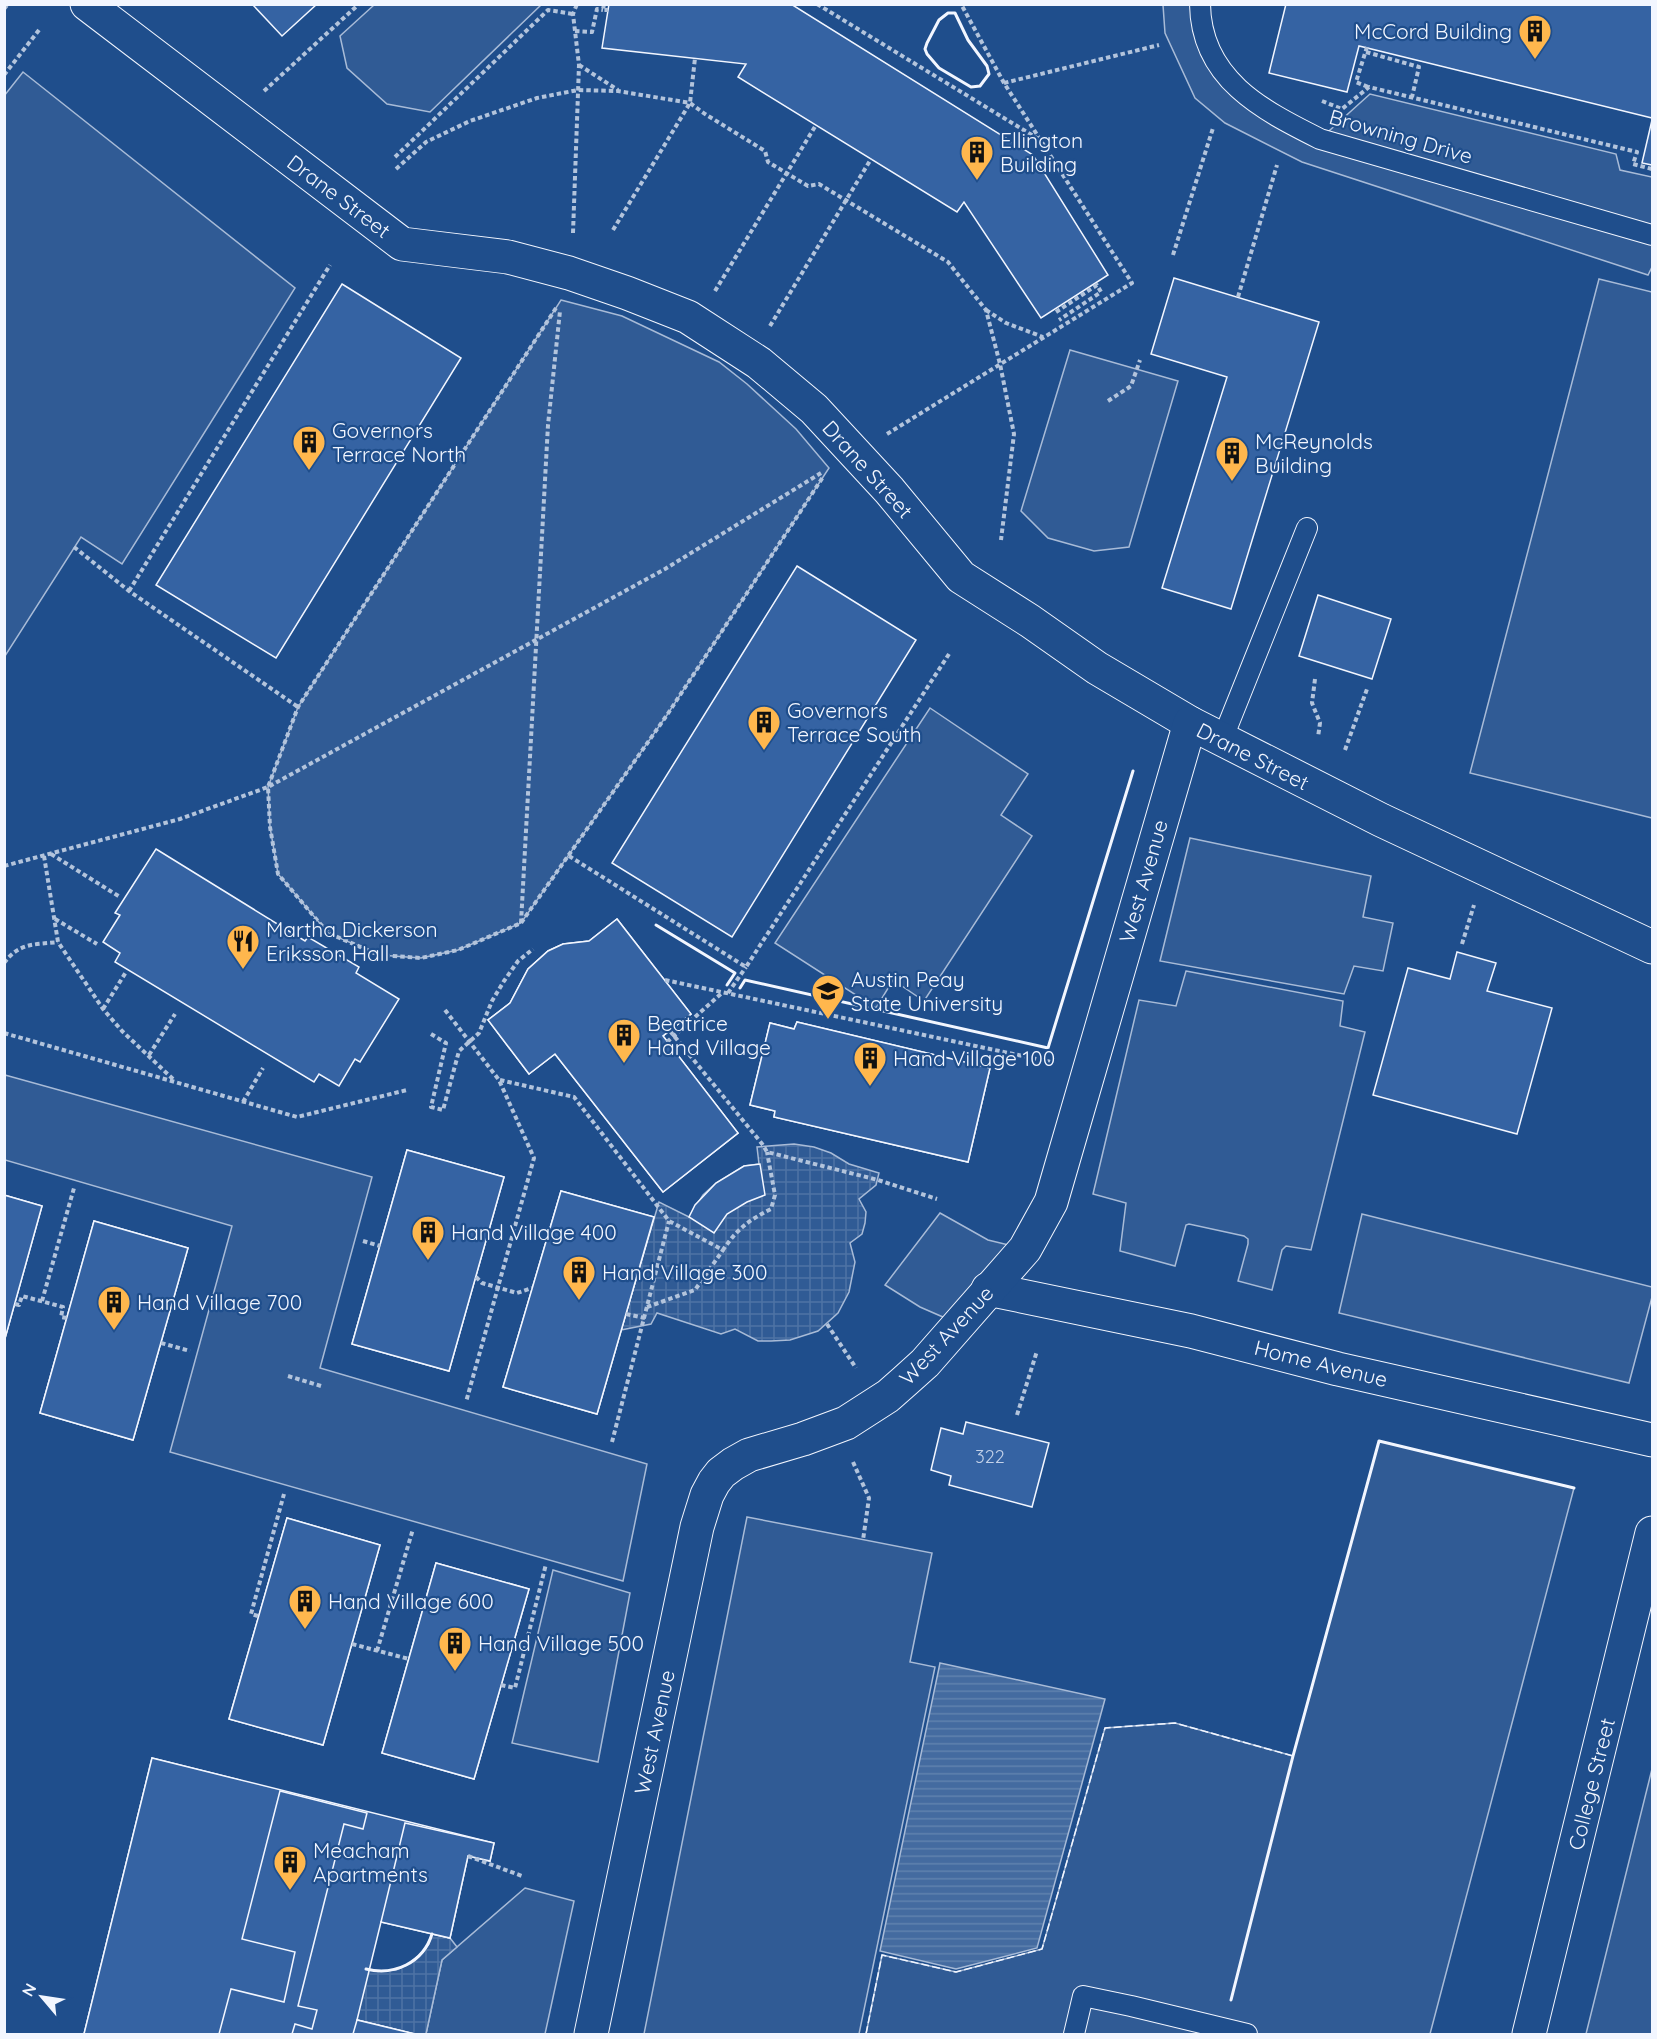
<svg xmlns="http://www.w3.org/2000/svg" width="1657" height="2039" viewBox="0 0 1657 2039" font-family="Quicksand,sans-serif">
  <defs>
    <pattern id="plaza-grid" width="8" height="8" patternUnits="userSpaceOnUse" patternTransform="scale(1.5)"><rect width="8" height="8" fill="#305b95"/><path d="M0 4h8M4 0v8" fill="none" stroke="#4e73a5"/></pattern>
    <pattern id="water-rules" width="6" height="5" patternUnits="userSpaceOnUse" patternTransform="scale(1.5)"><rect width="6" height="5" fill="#446ba0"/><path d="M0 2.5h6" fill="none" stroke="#5f81ae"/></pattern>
  </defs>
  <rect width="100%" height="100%" fill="#1f4e8c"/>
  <g fill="#305b95" stroke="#a8bbd7" stroke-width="1.5">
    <path d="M 374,5 L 374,4 L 541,5 L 430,112 L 387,104 L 347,68 L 340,36 Z"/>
    <path d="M 1163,5 L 1200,5 L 1216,63 L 1320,139 L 1370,94 L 1616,154 L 1620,170 L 1652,177 L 1652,267 L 1648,275 L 1302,162 L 1225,123 L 1195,98 L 1165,33 Z"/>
    <path d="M 23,72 L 295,288 L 122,564 L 81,537 L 5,656 L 4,96 Z"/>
    <path d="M 1599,279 L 1652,292 L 1652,818 L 1470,773 Z"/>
    <path d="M 561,300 L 622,316 L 719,362 L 747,384 L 796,429 L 829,468 L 667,715 L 521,923 L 458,950 L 421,958 L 379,955 L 328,933 L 278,874 L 270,827 L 268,787 L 298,707 Z"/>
    <path d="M 1070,350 L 1178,381 L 1129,547 L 1094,551 L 1048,538 L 1021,511 Z"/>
    <path d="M 930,708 L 1028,774 L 1001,815 L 1032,836 L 924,1001 L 893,980 L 876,1008 L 775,943 Z"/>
    <path d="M 1190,838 L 1371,876 L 1363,917 L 1393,923 L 1383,971 L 1354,966 L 1344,994 L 1160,961 Z"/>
    <path d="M 1186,971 L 1343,1001 L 1340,1026 L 1365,1032 L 1311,1250 L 1286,1246 L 1282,1250 L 1272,1290 L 1238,1281 L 1248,1244 L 1248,1239 L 1244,1236 L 1189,1224 L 1186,1225 L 1175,1266 L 1120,1251 L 1126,1203 L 1093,1194 L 1139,1000 L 1176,1006 Z"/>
    <path d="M 5,1075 L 372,1177 L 320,1368 L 647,1464 L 623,1581 L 170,1452 L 232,1226 L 5,1160 Z"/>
    <path d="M 940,1213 L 988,1240 L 1025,1249 L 959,1324 L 920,1307 L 885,1285 Z"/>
    <path d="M 1362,1214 L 1652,1287 L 1652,1297 L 1629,1383 L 1339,1313 Z"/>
    <path d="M 1379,1441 L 1574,1488 L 1430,2034 L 866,2034 L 882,1955 L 956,1972 L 1042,1949 L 1105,1728 L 1175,1723 L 1293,1756 Z"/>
    <path d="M 747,1517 L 932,1553 L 910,1662 L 935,1667 L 859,2034 L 644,2034 Z"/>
    <path d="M 553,1570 L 630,1593 L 598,1762 L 512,1743 Z"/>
    <path d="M 1652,1769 L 1652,2034 L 1586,2034 Z"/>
    <path d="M 525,1888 L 574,1901 L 545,2034 L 426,2034 L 442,1960 Z"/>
  </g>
  <g fill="url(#plaza-grid)" stroke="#a8bbd7" stroke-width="1.5">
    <path d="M 794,1144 L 814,1147 L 831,1153 L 849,1164 L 879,1173 L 876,1185 L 859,1199 L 866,1212 L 865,1223 L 862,1234 L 850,1243 L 855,1262 L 849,1292 L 838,1313 L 818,1331 L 790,1340 L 771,1341 L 758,1341 L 735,1329 L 721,1334 L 657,1313 L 651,1324 L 621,1330 L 659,1202 L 689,1217 L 703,1195 L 716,1183 L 744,1166 L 759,1164 L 757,1147 Z"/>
    <path d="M 432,1934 L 450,1938 L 457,1947 L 442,1960 L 426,2034 L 415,2034 L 231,1989 L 295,1952 L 376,1971 L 396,1970 L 407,1965 L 423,1952 L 429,1944 Z"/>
  </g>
  <path fill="url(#water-rules)" stroke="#a8bbd7" stroke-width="1.5" d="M 940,1663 L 1105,1699 L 1037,1948 L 956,1969 L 880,1951 Z"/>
  <g fill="#3563a3" stroke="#f2f6ff" stroke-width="1.5">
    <path d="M 252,4 L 317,4 L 282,36 Z"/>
    <path d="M 609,4 L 791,4 L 1033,155 L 1108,275 L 1041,318 L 964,202 L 957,212 L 738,77 L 746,64 L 602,48 Z"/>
    <path d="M 1286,4 L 1652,4 L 1652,118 L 1359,46 L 1347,92 L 1269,73 Z"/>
    <path d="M 1652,120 L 1652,165 L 1642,163 Z"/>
    <path d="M 1174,278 L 1319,322 L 1231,609 L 1162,588 L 1227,377 L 1151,354 Z"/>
    <path d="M 342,284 L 461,358 L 276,658 L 156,585 Z"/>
    <path d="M 797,566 L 916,640 L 732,937 L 612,863 Z"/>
    <path d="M 1318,595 L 1391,619 L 1372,679 L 1299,656 Z"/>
    <path d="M 156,849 L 305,941 L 308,937 L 359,967 L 356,973 L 399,999 L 360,1062 L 355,1059 L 339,1086 L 319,1074 L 314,1082 L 115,962 L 120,953 L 103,942 L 120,915 L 115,913 Z"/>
    <path d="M 617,919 L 691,1014 L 663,1036 L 738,1133 L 663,1192 L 555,1054 L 529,1074 L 488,1020 L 510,1003 L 528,969 L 548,951 L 563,944 L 589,941 Z"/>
    <path d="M 617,919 L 691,1014 L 663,1036 L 738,1133 L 663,1192 L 555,1054 L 529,1074 L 488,1020 L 510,1003 L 528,969 L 548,951 L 563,944 L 589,941 Z"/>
    <path d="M 1457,952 L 1496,963 L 1487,991 L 1552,1008 L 1517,1134 L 1373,1095 L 1408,968 L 1450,979 Z"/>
    <path d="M 797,1022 L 990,1068 L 968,1162 L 774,1117 L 775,1111 L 750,1105 L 770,1023 L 794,1029 Z"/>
    <path d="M 797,1022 L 990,1068 L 968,1162 L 774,1117 L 775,1111 L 750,1105 L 770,1023 L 794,1029 Z"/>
    <path d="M 407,1150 L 504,1177 L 449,1371 L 352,1344 Z"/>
    <path d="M 407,1150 L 504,1177 L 449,1371 L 352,1344 Z"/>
    <path d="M 760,1164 L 765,1195 L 747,1202 L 727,1214 L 714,1233 L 689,1217 L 695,1205 L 716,1183 L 744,1166 Z"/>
    <path d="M 561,1191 L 654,1217 L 597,1414 L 503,1387 Z"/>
    <path d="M 561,1191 L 654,1217 L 597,1414 L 503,1387 Z"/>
    <path d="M 4,1195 L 42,1206 L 4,1342 Z"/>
    <path d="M 4,1195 L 42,1206 L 4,1342 Z"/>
    <path d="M 94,1221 L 188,1248 L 133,1440 L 40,1413 Z"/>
    <path d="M 94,1221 L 188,1248 L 133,1440 L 40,1413 Z"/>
    <path d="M 966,1422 L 1049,1443 L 1032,1507 L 949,1485 L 951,1476 L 931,1470 L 941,1428 L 963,1434 Z"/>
    <path d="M 287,1518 L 380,1545 L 323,1745 L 229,1719 Z"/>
    <path d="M 287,1518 L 380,1545 L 323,1745 L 229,1719 Z"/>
    <path d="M 436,1563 L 529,1589 L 474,1779 L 382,1753 Z"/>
    <path d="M 436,1563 L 529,1589 L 474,1779 L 382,1753 Z"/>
    <path d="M 152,1758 L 240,1780 L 235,1797 L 216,1792 L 170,1975 L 188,1979 L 183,1998 L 166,1994 L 155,2034 L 84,2034 Z"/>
    <path d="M 152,1758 L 494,1843 L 490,1861 L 468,1856 L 450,1938 L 381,1922 L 357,2020 L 414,2034 L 84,2034 Z"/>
    <path d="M 280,1791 L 367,1813 L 363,1829 L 344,1824 L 298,2006 L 317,2010 L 312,2029 L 295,2024 L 292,2034 L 219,2034 L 231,1989 L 284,2002 L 295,1952 L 242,1939 Z"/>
    <path d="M 405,1823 L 494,1843 L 490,1861 L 468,1856 L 450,1938 L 381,1922 Z"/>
    <path d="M 357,2020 L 415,2034 L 353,2034 Z"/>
  </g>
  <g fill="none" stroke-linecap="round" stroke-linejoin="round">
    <defs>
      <g id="service">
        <path d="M 1200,4 C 1201,79 1262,110 1320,139 L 1652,235"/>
        <path d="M 1222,740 L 1307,528"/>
        <path d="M 1074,2034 L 1083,1996 L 1131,2006 L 1247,2034"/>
      </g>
      <g id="minor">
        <path d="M 87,4 L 402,244 L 508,257 L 569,273 L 627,293 L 688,317 L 759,363 L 814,409 L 889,490 L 961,577 L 1030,621 L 1097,668 L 1190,723 L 1381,820 L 1652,947"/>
        <path d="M 988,1289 L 1191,1331 L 1338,1369 L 1652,1440"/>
        <path d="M 591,2034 L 697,1527 L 707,1495 L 714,1482 L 721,1473 L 733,1464 L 749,1455 L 803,1439 L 846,1423 L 888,1396 L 905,1381 L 925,1363 L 1025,1249 L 1051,1202 L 1190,723"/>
      </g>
      <path id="primary" d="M 1529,2034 L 1652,1533"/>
    </defs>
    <use href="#service" stroke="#f2f6ff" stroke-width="22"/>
    <use href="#minor" stroke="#f2f6ff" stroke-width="35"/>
    <use href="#primary" stroke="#f2f6ff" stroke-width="35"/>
    <g stroke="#b3c4dc" stroke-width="4" stroke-dasharray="4.5 3" stroke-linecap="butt">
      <path d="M 604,4 L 603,10 L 608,10"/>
      <path d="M 817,4 L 1040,140"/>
      <path d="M 4,9 L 8,4"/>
      <path d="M 575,31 L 592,32 L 597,9 L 603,10"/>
      <path d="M 1367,47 L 1356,82 L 1368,87"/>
      <path d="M 1366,52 L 1419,67 L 1412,97"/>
      <path d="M 579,65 L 618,90"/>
      <path d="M 4,75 L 39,30"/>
      <path d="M 1004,83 L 1159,45"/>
      <path d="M 264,91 L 359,4"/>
      <path d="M 1322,101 L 1342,109 L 1369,87 L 1637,152 L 1633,164 L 1652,169"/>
      <path d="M 395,157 L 548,10 L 573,14"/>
      <path d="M 396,169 L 426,142 L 470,121 L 537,98 L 578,90 L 618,91 L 690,103 L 705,114 L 765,151 L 768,162 L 808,186 L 819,184 L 948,262 L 986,310 L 1000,364 L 1014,434 L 1001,540"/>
      <path d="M 613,230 L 690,103 L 695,58"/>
      <path d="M 573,233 L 579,65 L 573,14 L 577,4"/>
      <path d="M 1173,255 L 1213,128"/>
      <path d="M 715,291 L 816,125"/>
      <path d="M 1238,297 L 1277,165"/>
      <path d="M 556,308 L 298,707 L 268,787 L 270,827 L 278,874 L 328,933 L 379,955 L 421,958 L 458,950 L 521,923 L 667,715 L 823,477"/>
      <path d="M 986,310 L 1006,323 L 1043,337"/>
      <path d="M 1056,312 L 1097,285 L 1101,292 L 1059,320"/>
      <path d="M 770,326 L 871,159"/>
      <path d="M 1108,401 L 1131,386 L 1140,360"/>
      <path d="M 887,434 L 1132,283 L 1004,83 L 961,4"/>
      <path d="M 74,547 L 129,591 L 298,707"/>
      <path d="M 129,591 L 330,265"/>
      <path d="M 1315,679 L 1312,703 L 1320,723 L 1318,737"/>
      <path d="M 1345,750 L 1367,689"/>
      <path d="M 51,854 L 120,897"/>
      <path d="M 44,856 L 58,942 L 103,1009 L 122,1031 L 174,1080"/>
      <path d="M 569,856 L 746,967 L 949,654"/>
      <path d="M 4,866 L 180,819 L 268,787 L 665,569 L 821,473"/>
      <path d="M 55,919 L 97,944"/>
      <path d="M 521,923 L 548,425 L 560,311"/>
      <path d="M 1462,944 L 1474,905"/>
      <path d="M 4,963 C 20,942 34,945 58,942"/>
      <path d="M 665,980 L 1051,1062"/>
      <path d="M 728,993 L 746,967"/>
      <path d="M 103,1009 L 126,972"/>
      <path d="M 445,1010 L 499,1080 L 534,1158 L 466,1402"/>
      <path d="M 670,1031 L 763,1145 L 767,1152 L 878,1180 L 937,1199"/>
      <path d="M 4,1033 L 297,1117 L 407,1090"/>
      <path d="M 431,1034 L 446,1043 L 431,1107 L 443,1110 L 459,1051 L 479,1033 L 492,1001 L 504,981 L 518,961 L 533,949"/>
      <path d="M 667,1042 L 722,993"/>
      <path d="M 149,1055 L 175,1014"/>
      <path d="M 500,1080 L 574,1097 L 669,1221 L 723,1250 C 737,1229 749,1220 771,1209 L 775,1195 L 767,1152"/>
      <path d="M 243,1102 L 263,1068"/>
      <path d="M 363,1241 L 380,1246"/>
      <path d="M 476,1277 L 482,1283 L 517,1293 L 532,1288"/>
      <path d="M 42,1301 L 74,1188"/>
      <path d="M 15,1304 L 19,1305 L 22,1296 L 63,1307 L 61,1317 L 67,1318"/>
      <path d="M 647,1307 L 695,1290 L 723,1250"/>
      <path d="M 626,1314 L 645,1318"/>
      <path d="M 827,1324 L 856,1368"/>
      <path d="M 161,1343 L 190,1351"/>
      <path d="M 288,1376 L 321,1386"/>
      <path d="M 1017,1415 L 1037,1351"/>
      <path d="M 612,1442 L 669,1221"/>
      <path d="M 853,1462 L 869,1498 L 863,1540"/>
      <path d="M 258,1616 L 251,1614 L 284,1494"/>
      <path d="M 352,1644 L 409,1659"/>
      <path d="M 377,1651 L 413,1529"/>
      <path d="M 501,1685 L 515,1688 L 546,1564"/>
      <path d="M 468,1856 L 522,1876"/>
    </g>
    <use href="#service" stroke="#1f4e8c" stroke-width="20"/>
    <use href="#minor" stroke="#1f4e8c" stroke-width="33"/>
    <use href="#primary" stroke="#1f4e8c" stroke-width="33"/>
    <path stroke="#f2f6ff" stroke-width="1.5" stroke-dasharray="8 3" stroke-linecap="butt" d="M 866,2034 L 882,1955 L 956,1972 L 1042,1949 L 1105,1728 L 1175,1723 L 1293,1756"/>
    <g stroke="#f2f6ff" stroke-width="3">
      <path d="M 948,13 L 955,13 L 968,40 L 987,66 L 989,74 L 980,86 L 971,87 L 939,68 L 927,54 L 925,49 L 927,43 L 939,20 Z"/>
      <path d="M 656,925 L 735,973 L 727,985"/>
      <path d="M 740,988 L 745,980 L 1048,1048 L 1133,771"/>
      <path d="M 366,1969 C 394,1976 423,1963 432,1934"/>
      <path d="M 1231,2000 L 1293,1756 L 1379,1441 L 1574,1488"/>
    </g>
  </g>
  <defs>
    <symbol id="building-pin" viewBox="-11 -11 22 30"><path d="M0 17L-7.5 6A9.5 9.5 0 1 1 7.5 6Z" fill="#ffb74d" stroke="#1f4e8c"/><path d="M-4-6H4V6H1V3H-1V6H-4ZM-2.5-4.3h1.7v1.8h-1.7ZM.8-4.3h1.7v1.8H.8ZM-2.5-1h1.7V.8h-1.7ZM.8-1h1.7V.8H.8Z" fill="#111"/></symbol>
    <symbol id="restaurant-pin" viewBox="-11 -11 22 30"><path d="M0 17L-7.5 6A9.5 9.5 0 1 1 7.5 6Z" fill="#ffb74d" stroke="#1f4e8c"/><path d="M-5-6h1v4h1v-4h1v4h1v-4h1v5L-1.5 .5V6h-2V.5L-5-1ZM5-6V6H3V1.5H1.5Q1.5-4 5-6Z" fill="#111"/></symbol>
    <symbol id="university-pin" viewBox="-11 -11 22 30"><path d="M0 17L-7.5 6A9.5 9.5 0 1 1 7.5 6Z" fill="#ffb74d" stroke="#1f4e8c"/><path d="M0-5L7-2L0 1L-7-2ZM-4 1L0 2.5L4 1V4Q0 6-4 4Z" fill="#111"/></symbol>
  </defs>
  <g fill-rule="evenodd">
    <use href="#building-pin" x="1516" y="12" width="38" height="52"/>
    <use href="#building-pin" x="958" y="133" width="38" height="52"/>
    <use href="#building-pin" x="290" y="423" width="38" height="52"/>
    <use href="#building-pin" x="1213" y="434" width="38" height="52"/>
    <use href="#building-pin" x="745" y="703" width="38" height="52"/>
    <use href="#restaurant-pin" x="224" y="922" width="38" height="52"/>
    <use href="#university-pin" x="809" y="972" width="38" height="52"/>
    <use href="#building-pin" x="605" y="1016" width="38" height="52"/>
    <use href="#building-pin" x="851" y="1039" width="38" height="52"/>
    <use href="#building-pin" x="409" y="1213" width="38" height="52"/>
    <use href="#building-pin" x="560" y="1253" width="38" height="52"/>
    <use href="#building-pin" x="95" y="1283" width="38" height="52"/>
    <use href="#building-pin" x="286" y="1582" width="38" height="52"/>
    <use href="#building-pin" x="436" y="1624" width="38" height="52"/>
    <use href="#building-pin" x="271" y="1843" width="38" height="52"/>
  </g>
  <g text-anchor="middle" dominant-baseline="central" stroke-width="4.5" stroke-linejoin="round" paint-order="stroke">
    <g font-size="18" fill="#c3d1e8">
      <text x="990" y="1456">322</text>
    </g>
    <g font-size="21" fill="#f2f6ff" stroke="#1f4e8c" text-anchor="start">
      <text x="1512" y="31" text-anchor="end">McCord Building</text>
      <text x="1000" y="140">Ellington<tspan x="1000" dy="24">Building</tspan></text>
      <text x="332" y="430">Governors<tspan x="332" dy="24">Terrace North</tspan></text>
      <text x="1255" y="441">McReynolds<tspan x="1255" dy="24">Building</tspan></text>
      <text x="787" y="710">Governors<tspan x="787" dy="24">Terrace South</tspan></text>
      <text x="266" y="929">Martha Dickerson<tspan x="266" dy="24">Eriksson Hall</tspan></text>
      <text x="851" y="979">Austin Peay<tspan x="851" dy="24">State University</tspan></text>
      <text x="647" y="1023">Beatrice<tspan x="647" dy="24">Hand Village</tspan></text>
      <text x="893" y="1058">Hand Village 100</text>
      <text x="451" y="1232">Hand Village 400</text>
      <text x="602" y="1272">Hand Village 300</text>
      <text x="137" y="1302">Hand Village 700</text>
      <text x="328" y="1601">Hand Village 600</text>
      <text x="478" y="1643">Hand Village 500</text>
      <text x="313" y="1850">Meacham<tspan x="313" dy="24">Apartments</tspan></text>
    </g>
    <g font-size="21" fill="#f2f6ff" stroke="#1f4e8c">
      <text transform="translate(1401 136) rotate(16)">Browning Drive</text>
      <text transform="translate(339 196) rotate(37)">Drane Street</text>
      <text transform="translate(868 469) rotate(48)">Drane Street</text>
      <text transform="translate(1253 756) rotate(27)">Drane Street</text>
      <text transform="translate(1143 881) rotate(-74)">West Avenue</text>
      <text transform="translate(946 1335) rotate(-47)">West Avenue</text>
      <text transform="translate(1321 1363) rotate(14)">Home Avenue</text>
      <text transform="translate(654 1732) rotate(-78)">West Avenue</text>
      <text transform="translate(1591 1784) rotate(-76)">College Street</text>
    </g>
  </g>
  <rect width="1657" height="2039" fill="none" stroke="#f2f6ff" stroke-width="12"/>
  <g transform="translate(42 1997) rotate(299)" stroke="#1f4e8c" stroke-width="4.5" paint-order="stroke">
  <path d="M0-4.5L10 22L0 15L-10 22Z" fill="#f2f6ff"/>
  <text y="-9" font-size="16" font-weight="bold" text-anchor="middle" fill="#f2f6ff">N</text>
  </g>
</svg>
